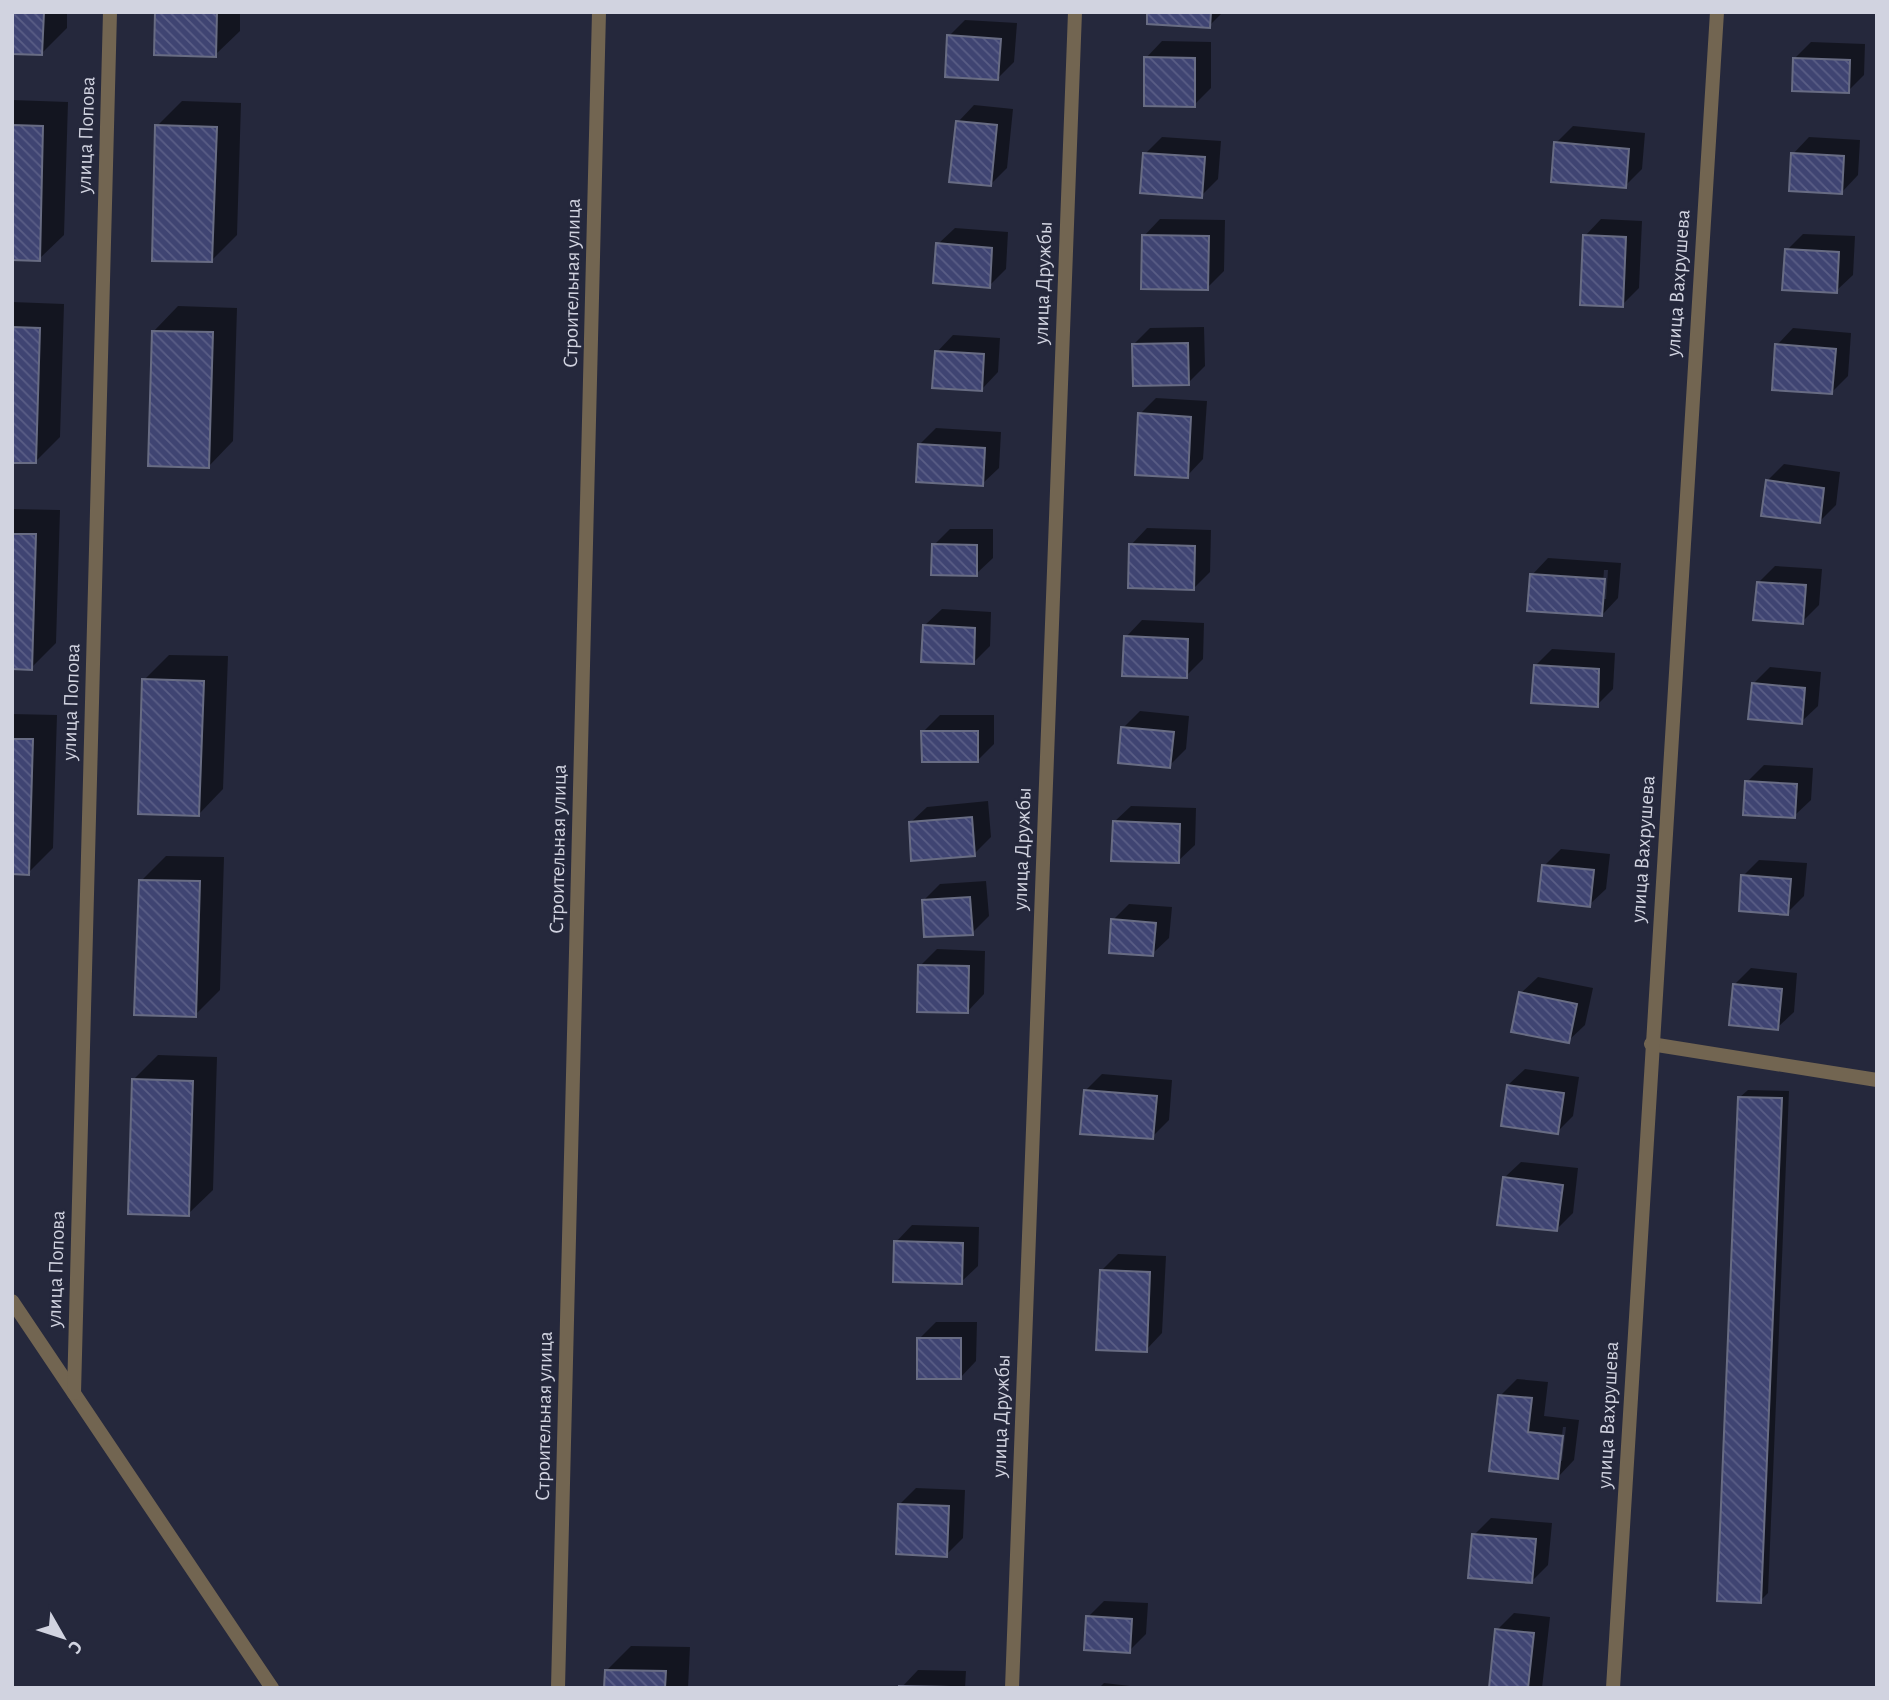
<svg xmlns="http://www.w3.org/2000/svg" width="1889" height="1700" viewBox="0 0 1889 1700" font-family="'Alegreya Sans',sans-serif">
  <defs>
    <pattern id="building-back-hatch" width="6" height="6" patternUnits="userSpaceOnUse" patternTransform="scale(1.75)"><rect width="6" height="6" fill="#3f4472"/><path d="M-1 5l2 2M0 0l6 6M5-1l2 2" fill="none" stroke="#5a5e86"/></pattern>
  </defs>
  <rect width="100%" height="100%" fill="#25283c"/>
  <g fill="#0007" fill-rule="evenodd">
    <path d="M 12,12 L 67,12 L 67,28 L 42,53 Z"/>
    <path d="M 157,12 L 240,12 L 240,31 L 215,55 Z"/>
    <path d="M 1149,12 L 1223,12 L 1209,26 Z"/>
    <path d="M 965,20 L 1017,23 L 1014,62 L 998,78 L 949,36 Z"/>
    <path d="M 1162,41 L 1211,42 L 1211,88 L 1194,105 L 1146,58 Z"/>
    <path d="M 1811,42 L 1865,44 L 1864,75 L 1848,91 L 1794,59 Z"/>
    <path d="M 12,100 L 68,102 L 64,235 L 39,259 L 12,259 Z"/>
    <path d="M 182,101 L 241,103 L 237,235 L 212,260 L 157,126 Z"/>
    <path d="M 974,105 L 1013,109 L 1007,168 L 990,185 L 958,122 Z"/>
    <path d="M 1573,126 L 1645,133 L 1642,169 L 1625,186 L 1556,143 Z"/>
    <path d="M 1162,137 L 1221,141 L 1218,179 L 1201,196 L 1145,154 Z"/>
    <path d="M 1809,137 L 1860,140 L 1858,175 L 1842,192 L 1793,154 Z"/>
    <path d="M 1160,219 L 1225,220 L 1224,271 L 1207,288 L 1144,236 Z"/>
    <path d="M 1601,219 L 1642,221 L 1639,288 L 1622,305 L 1585,236 Z"/>
    <path d="M 955,228 L 1008,232 L 1006,269 L 989,286 L 938,244 Z"/>
    <path d="M 1803,234 L 1855,236 L 1853,275 L 1836,291 L 1787,250 Z"/>
    <path d="M 12,302 L 64,304 L 60,437 L 35,462 L 12,461 Z"/>
    <path d="M 178,306 L 237,308 L 233,441 L 209,466 L 154,331 Z"/>
    <path d="M 1204,327 L 1205,366 L 1188,383 L 1134,344 L 1150,328 Z"/>
    <path d="M 1793,328 L 1851,333 L 1848,376 L 1831,393 L 1777,345 Z"/>
    <path d="M 953,335 L 1000,338 L 998,372 L 982,389 L 937,352 Z"/>
    <path d="M 1156,398 L 1207,401 L 1203,459 L 1187,476 L 1140,414 Z"/>
    <path d="M 936,428 L 1001,432 L 999,468 L 982,484 L 920,444 Z"/>
    <path d="M 1784,464 L 1840,472 L 1836,505 L 1819,522 L 1767,481 Z"/>
    <path d="M 12,509 L 60,510 L 56,643 L 31,668 L 12,667 Z"/>
    <path d="M 1147,528 L 1211,530 L 1210,572 L 1193,589 L 1131,545 Z"/>
    <path d="M 950,529 L 993,529 L 993,558 L 976,574 L 934,545 Z"/>
    <path d="M 1548,558 L 1621,563 L 1618,598 L 1602,615 L 1532,575 ZM 1604,570 L 1608,570 L 1606,599 L 1602,599 Z"/>
    <path d="M 1775,566 L 1822,569 L 1819,605 L 1802,622 L 1759,582 Z"/>
    <path d="M 942,609 L 991,612 L 990,646 L 973,663 L 925,625 Z"/>
    <path d="M 1142,620 L 1204,623 L 1203,659 L 1186,676 L 1126,637 Z"/>
    <path d="M 1552,649 L 1615,653 L 1613,689 L 1597,705 L 1535,666 Z"/>
    <path d="M 169,655 L 228,656 L 223,789 L 199,814 L 144,680 Z"/>
    <path d="M 1770,667 L 1821,672 L 1818,706 L 1801,722 L 1754,683 Z"/>
    <path d="M 1140,711 L 1189,716 L 1186,749 L 1169,766 L 1123,728 Z"/>
    <path d="M 12,714 L 57,715 L 53,848 L 28,873 L 12,872 Z"/>
    <path d="M 940,715 L 994,715 L 994,744 L 978,760 L 923,732 Z"/>
    <path d="M 1764,765 L 1813,768 L 1811,800 L 1794,816 L 1747,782 Z"/>
    <path d="M 988,801 L 991,837 L 974,854 L 910,823 L 927,807 Z"/>
    <path d="M 1131,806 L 1196,808 L 1195,845 L 1178,861 L 1114,822 Z"/>
    <path d="M 1561,849 L 1610,854 L 1606,889 L 1589,905 L 1544,866 Z"/>
    <path d="M 166,856 L 224,857 L 220,990 L 195,1015 L 141,881 Z"/>
    <path d="M 1759,860 L 1807,863 L 1804,896 L 1787,913 L 1743,876 Z"/>
    <path d="M 986,881 L 989,916 L 972,933 L 924,900 L 940,884 Z"/>
    <path d="M 1129,904 L 1172,907 L 1169,938 L 1152,954 L 1113,920 Z"/>
    <path d="M 937,949 L 985,951 L 984,994 L 968,1011 L 920,966 Z"/>
    <path d="M 1751,968 L 1797,973 L 1794,1012 L 1777,1028 L 1734,985 Z"/>
    <path d="M 1538,977 L 1593,988 L 1585,1025 L 1568,1041 L 1521,993 Z"/>
    <path d="M 158,1055 L 217,1057 L 213,1190 L 188,1214 L 133,1080 Z"/>
    <path d="M 1525,1069 L 1579,1077 L 1573,1116 L 1557,1132 L 1508,1085 Z"/>
    <path d="M 1102,1074 L 1172,1080 L 1169,1120 L 1152,1137 L 1085,1091 Z"/>
    <path d="M 1748,1090 L 1789,1091 L 1768,1593 L 1760,1601 L 1740,1097 Z"/>
    <path d="M 1521,1162 L 1578,1168 L 1573,1213 L 1556,1230 L 1504,1178 Z"/>
    <path d="M 912,1225 L 979,1227 L 978,1266 L 961,1282 L 896,1242 Z"/>
    <path d="M 1118,1254 L 1166,1256 L 1162,1333 L 1146,1350 L 1102,1270 Z"/>
    <path d="M 936,1322 L 977,1322 L 976,1361 L 960,1378 L 919,1339 Z"/>
    <path d="M 1517,1379 L 1548,1382 L 1544,1416 L 1579,1420 L 1574,1460 L 1558,1477 L 1500,1396 ZM 1563,1427 L 1566,1427 L 1562,1461 L 1559,1461 Z"/>
    <path d="M 916,1488 L 965,1490 L 963,1538 L 946,1555 L 900,1504 Z"/>
    <path d="M 1491,1518 L 1552,1523 L 1548,1565 L 1532,1581 L 1474,1535 Z"/>
    <path d="M 1104,1601 L 1148,1603 L 1146,1634 L 1129,1651 L 1088,1617 Z"/>
    <path d="M 1514,1613 L 1550,1617 L 1542,1688 L 1490,1688 L 1497,1630 Z"/>
    <path d="M 631,1646 L 690,1647 L 688,1688 L 606,1688 L 606,1671 Z"/>
    <path d="M 918,1670 L 966,1671 L 965,1688 L 901,1688 Z"/>
    <path d="M 1104,1683 L 1148,1688 L 1099,1688 Z"/>
  </g>
  <g fill="url(#building-back-hatch)" stroke="#686c83" stroke-width="2">
    <path d="M 12,12 L 44,12 L 42,55 L 12,54 Z"/>
    <path d="M 155,12 L 217,12 L 216,57 L 154,55 Z"/>
    <path d="M 1147,12 L 1211,12 L 1210,28 L 1147,24 Z"/>
    <path d="M 947,35 L 1001,39 L 998,80 L 945,77 Z"/>
    <path d="M 1144,57 L 1195,58 L 1195,107 L 1144,106 Z"/>
    <path d="M 1793,58 L 1850,60 L 1849,93 L 1792,91 Z"/>
    <path d="M 956,121 L 997,125 L 991,186 L 949,182 Z"/>
    <path d="M 12,125 L 43,126 L 40,261 L 12,260 Z"/>
    <path d="M 155,125 L 217,127 L 212,262 L 152,261 Z"/>
    <path d="M 1554,142 L 1629,149 L 1626,188 L 1551,182 Z"/>
    <path d="M 1143,153 L 1205,157 L 1202,198 L 1140,193 Z"/>
    <path d="M 1791,153 L 1844,156 L 1842,194 L 1789,191 Z"/>
    <path d="M 1142,235 L 1209,236 L 1208,290 L 1141,289 Z"/>
    <path d="M 1583,235 L 1626,237 L 1623,307 L 1580,305 Z"/>
    <path d="M 936,243 L 992,248 L 990,288 L 933,283 Z"/>
    <path d="M 1785,249 L 1839,252 L 1837,293 L 1782,290 Z"/>
    <path d="M 12,327 L 40,328 L 36,463 L 12,463 Z"/>
    <path d="M 152,331 L 213,332 L 209,468 L 148,466 Z"/>
    <path d="M 1188,343 L 1189,385 L 1133,386 L 1132,344 Z"/>
    <path d="M 1775,344 L 1836,349 L 1832,394 L 1772,390 Z"/>
    <path d="M 935,351 L 984,354 L 982,391 L 932,388 Z"/>
    <path d="M 1138,413 L 1191,417 L 1188,478 L 1135,475 Z"/>
    <path d="M 918,444 L 985,448 L 983,486 L 916,482 Z"/>
    <path d="M 1766,480 L 1824,488 L 1820,523 L 1761,516 Z"/>
    <path d="M 12,534 L 36,534 L 32,670 L 12,669 Z"/>
    <path d="M 932,544 L 977,545 L 977,576 L 931,575 Z"/>
    <path d="M 1129,544 L 1195,546 L 1194,590 L 1128,588 Z"/>
    <path d="M 1530,574 L 1605,579 L 1602,616 L 1527,611 Z"/>
    <path d="M 1757,582 L 1806,585 L 1803,624 L 1753,620 Z"/>
    <path d="M 923,625 L 975,628 L 974,664 L 921,662 Z"/>
    <path d="M 1124,636 L 1188,639 L 1187,678 L 1122,676 Z"/>
    <path d="M 1534,665 L 1599,669 L 1598,707 L 1531,703 Z"/>
    <path d="M 142,679 L 204,681 L 199,816 L 138,814 Z"/>
    <path d="M 1752,683 L 1805,688 L 1802,724 L 1748,719 Z"/>
    <path d="M 1121,727 L 1174,732 L 1170,768 L 1118,763 Z"/>
    <path d="M 921,731 L 978,731 L 978,762 L 922,762 Z"/>
    <path d="M 12,739 L 33,739 L 29,875 L 12,874 Z"/>
    <path d="M 1745,781 L 1797,784 L 1795,818 L 1743,815 Z"/>
    <path d="M 972,817 L 975,856 L 911,861 L 909,822 Z"/>
    <path d="M 1113,821 L 1180,824 L 1179,863 L 1111,861 Z"/>
    <path d="M 1542,865 L 1594,870 L 1590,907 L 1538,901 Z"/>
    <path d="M 1741,875 L 1791,879 L 1788,915 L 1739,911 Z"/>
    <path d="M 139,880 L 200,881 L 196,1017 L 134,1015 Z"/>
    <path d="M 970,897 L 973,935 L 924,937 L 922,900 Z"/>
    <path d="M 1111,919 L 1156,923 L 1153,956 L 1109,953 Z"/>
    <path d="M 918,965 L 969,966 L 968,1013 L 917,1012 Z"/>
    <path d="M 1733,984 L 1782,989 L 1778,1030 L 1729,1025 Z"/>
    <path d="M 1519,992 L 1577,1004 L 1569,1043 L 1511,1032 Z"/>
    <path d="M 132,1079 L 193,1081 L 189,1216 L 128,1214 Z"/>
    <path d="M 1507,1085 L 1564,1093 L 1558,1134 L 1501,1126 Z"/>
    <path d="M 1084,1090 L 1157,1096 L 1153,1139 L 1080,1134 Z"/>
    <path d="M 1738,1097 L 1782,1098 L 1761,1603 L 1717,1601 Z"/>
    <path d="M 1503,1177 L 1563,1185 L 1557,1231 L 1497,1225 Z"/>
    <path d="M 894,1241 L 963,1243 L 962,1284 L 893,1282 Z"/>
    <path d="M 1100,1270 L 1150,1272 L 1147,1352 L 1096,1350 Z"/>
    <rect x="917" y="1338" width="44" height="41"/>
    <path d="M 1498,1395 L 1532,1398 L 1528,1432 L 1563,1436 L 1558,1479 L 1489,1471 Z"/>
    <path d="M 898,1504 L 949,1506 L 947,1557 L 896,1554 Z"/>
    <path d="M 1472,1534 L 1536,1539 L 1532,1583 L 1468,1578 Z"/>
    <path d="M 1086,1616 L 1132,1619 L 1130,1653 L 1084,1650 Z"/>
    <path d="M 1495,1629 L 1534,1633 L 1528,1688 L 1489,1688 Z"/>
    <path d="M 605,1670 L 666,1671 L 665,1688 L 604,1688 Z"/>
    <path d="M 899,1686 L 950,1687 L 950,1688 L 899,1688 Z"/>
  </g>
  <g fill="none" stroke-linecap="round" stroke-linejoin="round">
    <g stroke="#726551" stroke-width="14">
      <path d="M 1651,1044 L 1877,1080"/>
      <path d="M 12,1301 L 272,1688"/>
      <path d="M 74,1393 L 110,12"/>
      <path d="M 558,1688 L 599,12"/>
      <path d="M 1012,1688 L 1075,12"/>
      <path d="M 1613,1688 L 1717,12"/>
    </g>
  </g>
  <g text-anchor="middle" dominant-baseline="central" stroke-width="5" stroke-linejoin="round" paint-order="stroke">
    <g font-size="21" fill="#d1d3e0" stroke="#25283c">
      <text transform="translate(86 135) rotate(-88)">улица Попова</text>
      <text transform="translate(572 283) rotate(-89)">Строительная улица</text>
      <text transform="translate(1043 283) rotate(-88)">улица Дружбы</text>
      <text transform="translate(1678 283) rotate(-86)">улица Вахрушева</text>
      <text transform="translate(71 702) rotate(-88)">улица Попова</text>
      <text transform="translate(558 849) rotate(-89)">Строительная улица</text>
      <text transform="translate(1022 849) rotate(-88)">улица Дружбы</text>
      <text transform="translate(1643 849) rotate(-86)">улица Вахрушева</text>
      <text transform="translate(56 1269) rotate(-88)">улица Попова</text>
      <text transform="translate(1608 1415) rotate(-87)">улица Вахрушева</text>
      <text transform="translate(544 1416) rotate(-89)">Строительная улица</text>
      <text transform="translate(1001 1416) rotate(-88)">улица Дружбы</text>
    </g>
  </g>
  <rect width="1889" height="1700" fill="none" stroke="#d1d3e0" stroke-width="28"/>
  <g transform="translate(63 1637) rotate(129)" stroke="#25283c" stroke-width="5" paint-order="stroke">
  <path d="M0-5L12 26L0 18L-12 26Z" fill="#d1d3e0"/>
  <text y="-10" font-size="19" font-weight="bold" text-anchor="middle" fill="#d1d3e0">С</text>
  </g>
</svg>
